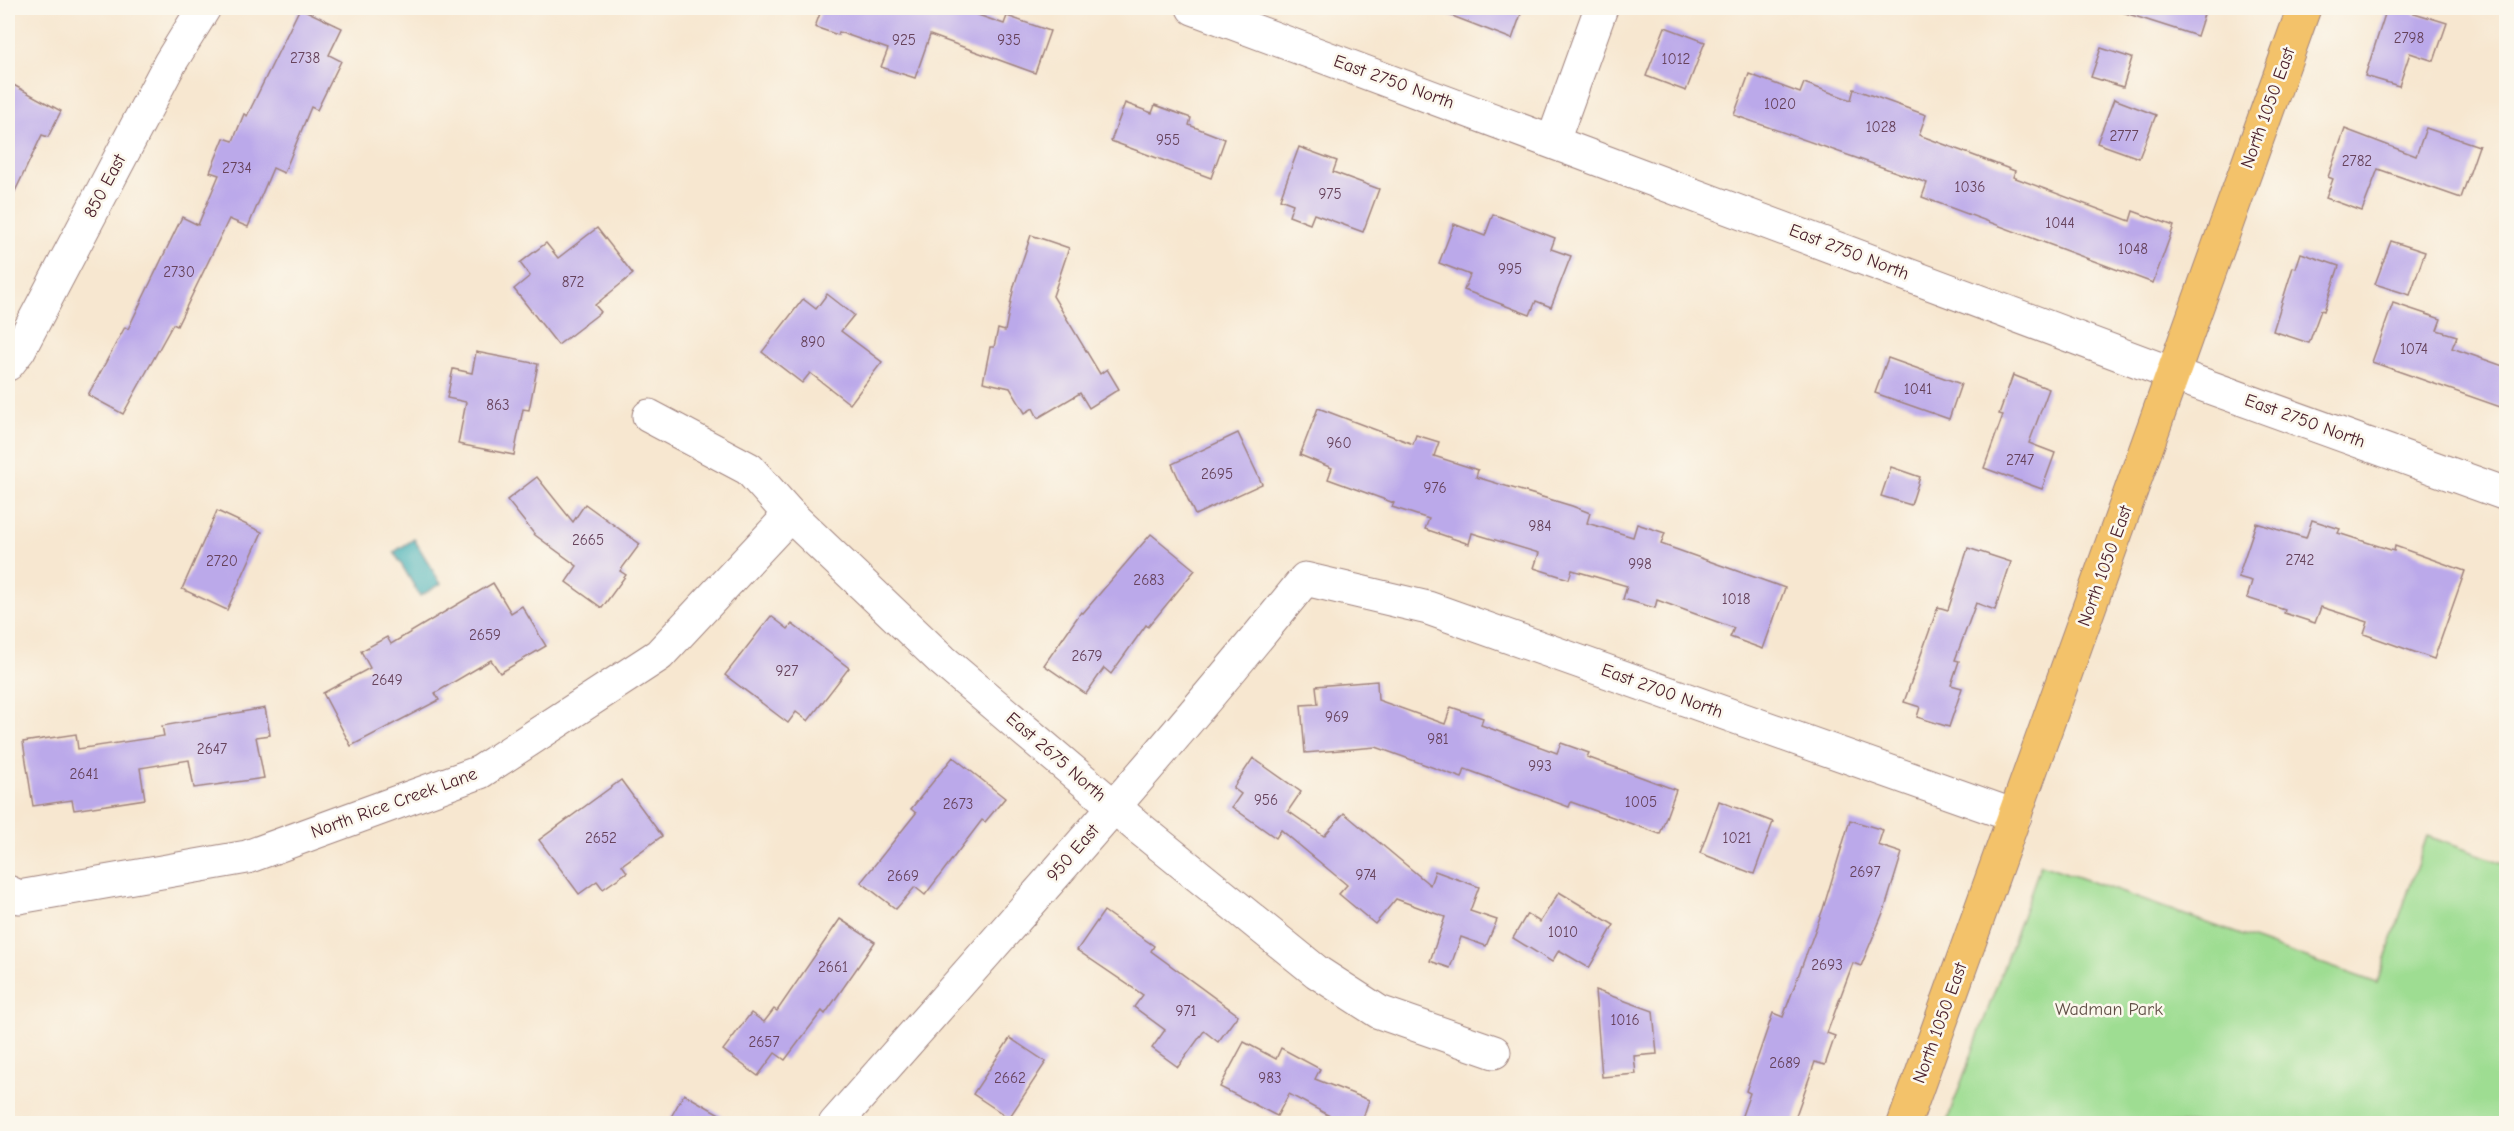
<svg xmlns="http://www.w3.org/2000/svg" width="2514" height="1131" viewBox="0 0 2514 1131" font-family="'Comic Neue',sans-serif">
  <rect width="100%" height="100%" fill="#fbf7ec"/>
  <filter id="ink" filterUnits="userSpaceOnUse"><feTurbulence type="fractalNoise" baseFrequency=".0167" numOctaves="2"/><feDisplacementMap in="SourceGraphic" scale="12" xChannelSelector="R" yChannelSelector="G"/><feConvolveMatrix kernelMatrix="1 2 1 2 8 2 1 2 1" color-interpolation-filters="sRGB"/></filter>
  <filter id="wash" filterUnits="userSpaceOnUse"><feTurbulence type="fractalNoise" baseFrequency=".008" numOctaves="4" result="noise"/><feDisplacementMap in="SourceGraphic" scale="24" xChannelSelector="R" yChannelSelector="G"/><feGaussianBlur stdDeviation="1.35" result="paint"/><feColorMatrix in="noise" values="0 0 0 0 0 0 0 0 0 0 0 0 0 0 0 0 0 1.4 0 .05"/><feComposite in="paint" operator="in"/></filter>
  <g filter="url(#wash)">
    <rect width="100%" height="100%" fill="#f7e7d0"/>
    <path fill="#9edd92" stroke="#747e5e" stroke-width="1.5" d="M 2427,836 L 2506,864 L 2506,1123 L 1946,1124 L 2041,864 L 2377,983 Z"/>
    <path fill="#38abb2" stroke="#41656e" stroke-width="1.5" d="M 414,539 L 441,584 L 420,596 L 394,552 Z"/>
    <g id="blocks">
      <g fill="#bba9ea">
        <path d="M 300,8 L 342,28 L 329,55 L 341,61 L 317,110 L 311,107 L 284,173 L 273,168 L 248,227 L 229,219 L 177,326 L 173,324 L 123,414 L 88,395 L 125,327 L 128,329 L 182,217 L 198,225 L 219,175 L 210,172 L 224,138 L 233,141 L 244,114 L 247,116 Z"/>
        <path d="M 822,8 L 958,8 L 1004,24 L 1007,16 L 1050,31 L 1035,73 L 930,35 L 915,78 L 881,67 L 888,49 L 839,32 L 838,35 L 815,27 Z"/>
        <path d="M 1434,8 L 1504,8 L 1521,14 L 1512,39 L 1434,9 Z"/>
        <path d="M 2123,8 L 2206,8 L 2197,36 L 2122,12 Z"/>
        <path d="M 2387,8 L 2398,8 L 2447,23 L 2434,61 L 2410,53 L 2399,86 L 2365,76 Z"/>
        <path d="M 1665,27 L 1705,42 L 1686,91 L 1646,76 Z"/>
        <path d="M 2101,48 L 2132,58 L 2123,87 L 2091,77 Z"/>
        <path d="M 1749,74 L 1800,93 L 1804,83 L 1851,100 L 1854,89 L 1926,115 L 1919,135 L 2015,171 L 2013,177 L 2130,221 L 2133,211 L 2174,226 L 2153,283 L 1922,197 L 1927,183 L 1734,115 Z"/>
        <path d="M 8,82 L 61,111 L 48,137 L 42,135 L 8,206 Z"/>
        <path d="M 2114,99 L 2156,115 L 2139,158 L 2097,143 Z"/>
        <path d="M 1125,103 L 1152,113 L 1155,105 L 1191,118 L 1189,125 L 1225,139 L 1211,178 L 1111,141 Z"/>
        <path d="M 2426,128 L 2479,146 L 2461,198 L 2378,169 L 2362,211 L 2326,198 L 2333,179 L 2328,177 L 2345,129 L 2416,156 Z"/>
        <path d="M 1299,147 L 1337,161 L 1333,172 L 1379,189 L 1363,232 L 1314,214 L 1310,224 L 1289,216 L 1293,204 L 1280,199 Z"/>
        <path d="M 1493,214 L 1555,238 L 1551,249 L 1571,256 L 1551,307 L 1536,301 L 1530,315 L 1464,290 L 1470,275 L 1439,263 L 1454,224 L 1485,236 Z"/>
        <path d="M 597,228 L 633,274 L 595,305 L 601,312 L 558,345 L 514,289 L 530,276 L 520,263 L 546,243 L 558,258 Z"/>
        <path d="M 1031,235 L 1069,248 L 1053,296 L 1100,374 L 1107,369 L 1119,389 L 1089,408 L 1080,393 L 1038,418 L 1033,408 L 1025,413 L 1010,388 L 983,382 L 990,347 L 994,347 L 998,329 L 1005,331 L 1014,286 Z"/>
        <path d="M 2391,241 L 2425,252 L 2410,295 L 2375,284 Z"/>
        <path d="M 2301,253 L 2339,266 L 2324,311 L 2321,310 L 2309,343 L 2273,331 L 2293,267 L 2296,268 Z"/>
        <path d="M 827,294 L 854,315 L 841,331 L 882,362 L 850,404 L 810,373 L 802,383 L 762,352 L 803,299 L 816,309 Z"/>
        <path d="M 2393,303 L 2441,319 L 2437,330 L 2457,336 L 2452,348 L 2506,367 L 2506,409 L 2372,362 Z"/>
        <path d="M 476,352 L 538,364 L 529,410 L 523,409 L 514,455 L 458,444 L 466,402 L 447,398 L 453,369 L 472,373 Z"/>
        <path d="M 1888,358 L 1961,384 L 1949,419 L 1875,393 Z"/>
        <path d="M 2013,375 L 2049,389 L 2029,443 L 2055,453 L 2042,489 L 1984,468 L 2003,415 L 1999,414 Z"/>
        <path d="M 1318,408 L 1413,444 L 1416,435 L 1439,442 L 1434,456 L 1478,470 L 1476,477 L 1572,506 L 1590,513 L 1587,523 L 1633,537 L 1637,524 L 1665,533 L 1661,544 L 1785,588 L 1763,649 L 1730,637 L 1734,628 L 1657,600 L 1655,608 L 1623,599 L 1627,586 L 1572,570 L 1569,579 L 1534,568 L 1539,553 L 1472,533 L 1469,544 L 1425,529 L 1429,519 L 1392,507 L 1394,503 L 1328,479 L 1332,468 L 1300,455 Z"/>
        <path d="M 1238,433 L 1262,484 L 1195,515 L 1172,464 Z"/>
        <path d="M 1891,467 L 1920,477 L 1911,505 L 1881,496 Z"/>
        <path d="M 537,477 L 573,522 L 585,504 L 640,544 L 620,571 L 626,575 L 602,608 L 566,582 L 577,566 L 535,535 L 507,500 Z"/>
        <path d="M 217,511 L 262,532 L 227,610 L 182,589 Z"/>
        <path d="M 2312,520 L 2340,529 L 2338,533 L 2394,551 L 2395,546 L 2465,571 L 2434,659 L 2364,634 L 2368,622 L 2321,607 L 2315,623 L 2284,613 L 2285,610 L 2247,598 L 2252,581 L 2238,577 L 2256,523 L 2306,538 Z"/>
        <path d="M 1151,534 L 1195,570 L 1148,627 L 1146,625 L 1111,674 L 1104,668 L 1086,694 L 1044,665 L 1081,612 L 1083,613 Z"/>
        <path d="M 1968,548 L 2011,562 L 1995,610 L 1976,603 L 1955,660 L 1959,661 L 1951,685 L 1962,688 L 1949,727 L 1917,717 L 1920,707 L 1904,702 L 1938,607 L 1948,610 Z"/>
        <path d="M 493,583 L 511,613 L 522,606 L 546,646 L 500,673 L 491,660 L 435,693 L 439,700 L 351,746 L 323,693 L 370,668 L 361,651 L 387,637 L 391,644 Z"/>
        <path d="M 771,616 L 788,629 L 792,624 L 849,668 L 808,721 L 796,712 L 788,723 L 725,675 Z"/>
        <path d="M 1377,681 L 1378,700 L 1445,724 L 1451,707 L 1483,718 L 1481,725 L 1557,753 L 1561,743 L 1589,753 L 1587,757 L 1676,790 L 1660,834 L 1571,802 L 1569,807 L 1465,769 L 1462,778 L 1376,747 L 1305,753 L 1301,705 L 1318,704 L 1316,686 Z"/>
        <path d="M 265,708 L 270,735 L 256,737 L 264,778 L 194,788 L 189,760 L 140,768 L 145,799 L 74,810 L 72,800 L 33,806 L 23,742 L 76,734 L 78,749 L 164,736 L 162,726 Z"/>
        <path d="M 953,757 L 1005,798 L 985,822 L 982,820 L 925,895 L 915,887 L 896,909 L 861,882 L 916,813 L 911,809 Z"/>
        <path d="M 1253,758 L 1301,792 L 1288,811 L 1324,836 L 1344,813 L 1430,885 L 1435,871 L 1479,887 L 1470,911 L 1497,920 L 1486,946 L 1461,937 L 1450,968 L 1430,961 L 1445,917 L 1396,899 L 1375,924 L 1339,894 L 1347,885 L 1281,830 L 1276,838 L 1232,807 L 1241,794 L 1233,788 Z"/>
        <path d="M 621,780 L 662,836 L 622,865 L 627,872 L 603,889 L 597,881 L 579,894 L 539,840 Z"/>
        <path d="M 1719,801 L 1773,822 L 1754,874 L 1700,853 Z"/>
        <path d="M 1850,820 L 1883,830 L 1878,845 L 1902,853 L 1885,908 L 1861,966 L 1853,963 L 1827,1033 L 1835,1036 L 1825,1065 L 1815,1062 L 1793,1124 L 1739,1124 L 1750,1093 L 1746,1091 L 1773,1013 L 1783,1017 L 1823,909 Z"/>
        <path d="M 1559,892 L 1614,925 L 1589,968 L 1559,950 L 1552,962 L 1513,938 L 1527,914 L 1540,922 Z"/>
        <path d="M 1104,911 L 1154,946 L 1151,951 L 1238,1015 L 1218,1042 L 1204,1031 L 1178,1067 L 1152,1048 L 1165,1030 L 1134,1007 L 1143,995 L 1077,950 Z"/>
        <path d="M 840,919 L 875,942 L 825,1014 L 822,1011 L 785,1060 L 775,1053 L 758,1076 L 723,1050 L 751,1013 L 764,1022 L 774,1009 L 777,1011 Z"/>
        <path d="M 1595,990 L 1653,1011 L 1657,1054 L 1634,1056 L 1636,1074 L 1602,1077 Z"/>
        <path d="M 1010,1038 L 1046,1062 L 1009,1118 L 973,1094 Z"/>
        <path d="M 1244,1042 L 1276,1059 L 1281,1048 L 1320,1069 L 1315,1079 L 1369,1100 L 1361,1124 L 1327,1124 L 1330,1116 L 1289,1094 L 1277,1116 L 1220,1087 Z"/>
        <path d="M 684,1094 L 737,1124 L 667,1124 Z"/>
      </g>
    </g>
  </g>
  <g filter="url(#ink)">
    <use href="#blocks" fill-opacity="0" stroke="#a0837e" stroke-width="1.5"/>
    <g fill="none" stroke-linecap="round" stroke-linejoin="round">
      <defs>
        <g id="minor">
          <path d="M 1193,8 L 2173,374 L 2506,494"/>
          <path d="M 1553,141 L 1601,8"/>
          <path d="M 8,364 L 19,350 L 170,63 L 204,8"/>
          <path d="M 649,416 L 749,469 L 790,515 L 942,660 L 1138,827 L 1317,972 L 1379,1012 L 1494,1052"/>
          <path d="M 8,892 L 19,897 L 247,857 L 480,772 L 659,655 L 790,515"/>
          <path d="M 835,1124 C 994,943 1155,765 1305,579 L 1428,608 L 2015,816"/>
        </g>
        <path id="major" d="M 1904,1124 L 2304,8"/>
      </defs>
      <use href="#minor" stroke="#a0837e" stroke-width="35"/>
      <use href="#major" stroke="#a0837e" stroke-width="35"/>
      <use href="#minor" stroke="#fff" stroke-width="33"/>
      <use href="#major" stroke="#f3c26a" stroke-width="33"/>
    </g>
  </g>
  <g text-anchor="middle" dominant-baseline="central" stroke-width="5" stroke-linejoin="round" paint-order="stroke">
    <g font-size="15" fill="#66425b">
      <text x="2409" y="38">2798</text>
      <text x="904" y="40">925</text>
      <text x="1009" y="40">935</text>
      <text x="305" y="58">2738</text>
      <text x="1676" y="59">1012</text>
      <text x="1780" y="104">1020</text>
      <text x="1881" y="127">1028</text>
      <text x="2124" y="136">2777</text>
      <text x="1168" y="140">955</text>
      <text x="2357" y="161">2782</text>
      <text x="237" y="168">2734</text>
      <text x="1970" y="187">1036</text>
      <text x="1330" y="194">975</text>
      <text x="2060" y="223">1044</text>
      <text x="2133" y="249">1048</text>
      <text x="1510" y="269">995</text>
      <text x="179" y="272">2730</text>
      <text x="573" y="282">872</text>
      <text x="813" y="342">890</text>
      <text x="2414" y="349">1074</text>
      <text x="1918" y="389">1041</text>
      <text x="498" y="405">863</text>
      <text x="1339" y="443">960</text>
      <text x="2020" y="460">2747</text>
      <text x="1217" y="474">2695</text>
      <text x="1435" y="488">976</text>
      <text x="1540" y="526">984</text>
      <text x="588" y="540">2665</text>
      <text x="2300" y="560">2742</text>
      <text x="222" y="561">2720</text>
      <text x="1640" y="564">998</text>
      <text x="1149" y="580">2683</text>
      <text x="1736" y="599">1018</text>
      <text x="485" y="635">2659</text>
      <text x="1087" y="656">2679</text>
      <text x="787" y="671">927</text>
      <text x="387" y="680">2649</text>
      <text x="1337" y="717">969</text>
      <text x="1438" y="739">981</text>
      <text x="212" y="749">2647</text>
      <text x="1540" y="766">993</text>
      <text x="84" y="774">2641</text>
      <text x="1266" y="800">956</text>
      <text x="1641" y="802">1005</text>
      <text x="958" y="804">2673</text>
      <text x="601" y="838">2652</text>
      <text x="1737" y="838">1021</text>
      <text x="1865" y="872">2697</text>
      <text x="1366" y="875">974</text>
      <text x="903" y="876">2669</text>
      <text x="1563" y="932">1010</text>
      <text x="1827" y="965">2693</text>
      <text x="833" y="967">2661</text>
      <text x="1186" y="1011">971</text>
      <text x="1625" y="1020">1016</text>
      <text x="764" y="1042">2657</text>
      <text x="1785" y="1063">2689</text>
      <text x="1010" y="1078">2662</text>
      <text x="1270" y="1078">983</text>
    </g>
    <g font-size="18" fill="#4a1f2b" stroke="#fbf7ec">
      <text transform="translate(1394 82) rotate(20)">East 2750 North</text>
      <text transform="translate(2268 108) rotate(-70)">North 1050 East</text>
      <text transform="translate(105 186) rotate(-62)">850 East</text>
      <text transform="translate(1849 252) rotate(21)">East 2750 North</text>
      <text transform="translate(2305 421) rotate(20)">East 2750 North</text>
      <text transform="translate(2105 566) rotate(-70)">North 1050 East</text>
      <text transform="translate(1662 691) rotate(20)">East 2700 North</text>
      <text transform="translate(1056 757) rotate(41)">East 2675 North</text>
      <text transform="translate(394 803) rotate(-20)">North Rice Creek Lane</text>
      <text transform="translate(1073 853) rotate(-49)">950 East</text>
      <text transform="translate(1940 1023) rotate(-70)">North 1050 East</text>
    </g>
    <g font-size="18" fill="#5f4e45" stroke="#fbf7ec">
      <text x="2109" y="1009">Wadman Park</text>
    </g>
  </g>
  <rect width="2514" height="1131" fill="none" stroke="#fbf7ec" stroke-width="30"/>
</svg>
